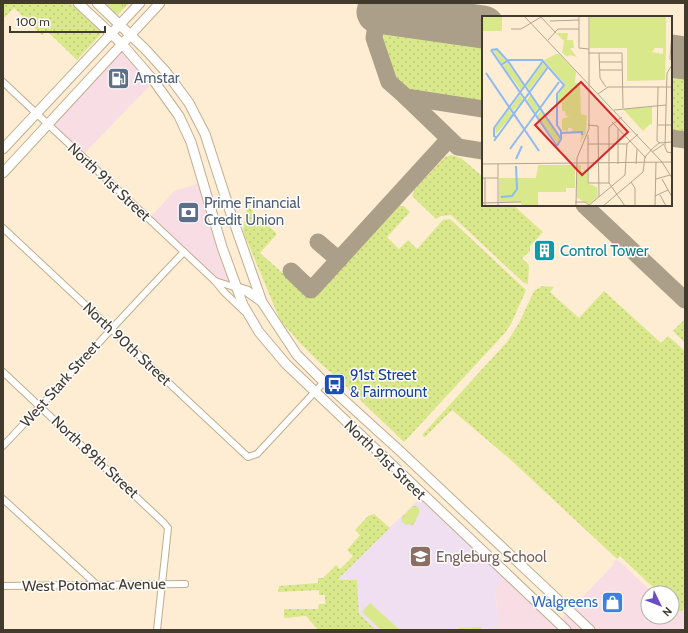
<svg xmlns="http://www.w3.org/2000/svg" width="688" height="633" viewBox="0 0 688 633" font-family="Cabin,sans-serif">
  <defs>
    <pattern id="grass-dots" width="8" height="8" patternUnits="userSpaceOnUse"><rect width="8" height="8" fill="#dae88c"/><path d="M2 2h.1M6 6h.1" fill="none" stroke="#bcc879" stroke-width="1.8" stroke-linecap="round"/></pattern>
    <pattern id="park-tufts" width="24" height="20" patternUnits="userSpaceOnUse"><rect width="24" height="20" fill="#dae88c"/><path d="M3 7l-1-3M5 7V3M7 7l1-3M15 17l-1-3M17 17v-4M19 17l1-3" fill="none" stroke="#bcc879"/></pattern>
  </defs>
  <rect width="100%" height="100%" fill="#feedd2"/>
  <g fill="#f8dee4">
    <path d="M 122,44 L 154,81 L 82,156 L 47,124 Z"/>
    <path d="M 203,182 L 237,288 L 215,281 L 149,219 L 174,191 Z"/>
    <path d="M 617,559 L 653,593 L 648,593 L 648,617 L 672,617 L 672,611 L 677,615 L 685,607 L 685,630 L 499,630 L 495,588 L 504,578 L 555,626 L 614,564 L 613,562 Z"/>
  </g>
  <path fill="#f0dff1" d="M 420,498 L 504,578 L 495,589 L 499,630 L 330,630 L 337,580 Z"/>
  <g fill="url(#grass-dots)">
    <path d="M 3,3 L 70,3 L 102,33 L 77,60 L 47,31 L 42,35 L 14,8 L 3,19 Z"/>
    <path d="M 390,26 L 483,40 L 483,103 C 462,100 410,98 397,81 C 390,71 387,58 384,46 C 382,37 380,30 390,26 Z"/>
    <path d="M 671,68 L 685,70 L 685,134 L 671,132 Z"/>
    <path d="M 451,155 L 461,158 L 483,177 L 483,205 L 513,205 L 543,232 L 530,246 L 530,251 L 522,258 L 529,265 L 528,284 L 524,283 L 451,215 L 441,216 L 436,219 L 412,196 L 414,190 L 445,157 Z"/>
    <path d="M 399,206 L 404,206 L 410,212 L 387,237 L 399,249 L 408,240 L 417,249 L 443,220 L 450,219 L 526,290 L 511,324 L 504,334 L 404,442 L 333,374 L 322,365 L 299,342 L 280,320 L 243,231 L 245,216 L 247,207 L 252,210 L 277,234 L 260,253 L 286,276 L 287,276 L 304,290 L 302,292 L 311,299 Z"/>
    <path d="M 542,286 L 554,287 L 550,292 L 579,318 L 604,291 L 661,343 L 668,336 L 685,351 L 685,607 L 680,612 L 672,605 L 672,593 L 659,593 L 620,556 L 617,559 L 511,460 L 452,410 L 425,437 L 422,435 L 507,342 L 519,323 L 534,291 Z"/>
    <path d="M 685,319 L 685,343 L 673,331 Z"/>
    <path d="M 374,514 L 390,528 L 339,578 L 338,580 L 357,580 L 359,614 L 376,630 L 318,630 L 306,616 L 284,618 L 284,609 L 318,609 L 319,604 L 325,604 L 325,595 L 319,595 L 319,590 L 278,592 L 279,586 L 318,583 L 318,578 L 323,578 L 336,565 L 340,569 L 353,556 L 347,550 L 360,535 L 355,530 L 368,516 Z"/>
    <path d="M 481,627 L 482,630 L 455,630 L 459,628 Z"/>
  </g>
  <g fill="url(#park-tufts)">
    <path d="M 97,3 L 129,3 L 114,19 Z"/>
    <path d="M 413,506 L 416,506 C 422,509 419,515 416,519 L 416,521 L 412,526 L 410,524 L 406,525 L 402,522 L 401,518 Z"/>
  </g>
  <path fill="#dae88c" d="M 370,603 L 400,630 L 381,630 L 362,612 Z"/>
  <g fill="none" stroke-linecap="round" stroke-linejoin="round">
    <g stroke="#ac9f8a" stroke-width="17">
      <path d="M 378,12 L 374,38 L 389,82 L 406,97 L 483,109"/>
      <path d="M 406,97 L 458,147 L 483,151"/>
      <path d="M 671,138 L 685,140"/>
      <path d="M 584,205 L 685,300"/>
      <path d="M 318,242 L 339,260"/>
      <path d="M 291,271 L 311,290 L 449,139"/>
    </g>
    <g stroke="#ac9f8a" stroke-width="43">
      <path d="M 378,12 L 483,27"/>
      <path d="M 671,56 L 685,58"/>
    </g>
    <defs>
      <g id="minor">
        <path d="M 3,82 L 215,281 L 224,292 L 244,311"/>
        <path d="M 3,228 L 248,457 L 257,454 L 324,382"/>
        <path d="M 215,281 L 237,288"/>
        <path d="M 3,372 L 164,523 L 168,528 L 157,630"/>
        <path d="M 3,446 C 64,382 122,316 184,252"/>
        <path d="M 3,499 L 97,585"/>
        <path d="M 3,586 L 185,584"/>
      </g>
      <g id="secondary">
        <path d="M 78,3 L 122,44 L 154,81 L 179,116 L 191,142 L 222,247 L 243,305 L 259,332 L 286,364 L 566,630"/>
        <path d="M 97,3 L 146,50 L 166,72 L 189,103 L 205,134 L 229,208 L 262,302 L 297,355 L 324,382 L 400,451 L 590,630"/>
        <path d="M 3,149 L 140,3"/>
        <path d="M 3,173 L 160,3"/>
        <path d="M 237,288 L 247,291 L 261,301"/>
      </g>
    </defs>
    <use href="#minor" stroke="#c1ad8e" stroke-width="8"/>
    <use href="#secondary" stroke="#c1ad8e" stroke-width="11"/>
    <use href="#minor" stroke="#fff" stroke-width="6"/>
    <use href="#secondary" stroke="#fff" stroke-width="9"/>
  </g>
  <defs>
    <symbol id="fuel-square" viewBox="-11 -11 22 22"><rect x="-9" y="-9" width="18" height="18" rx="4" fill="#5c6f8a" stroke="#fff"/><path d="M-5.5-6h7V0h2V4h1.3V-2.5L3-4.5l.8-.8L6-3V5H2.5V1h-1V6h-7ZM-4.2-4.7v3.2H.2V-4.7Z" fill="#fff"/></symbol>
    <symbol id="bank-square" viewBox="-11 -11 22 22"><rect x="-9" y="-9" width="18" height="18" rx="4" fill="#5c6f8a" stroke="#fff"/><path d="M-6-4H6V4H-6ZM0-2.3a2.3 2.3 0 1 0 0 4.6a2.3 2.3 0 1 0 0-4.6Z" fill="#fff"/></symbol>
    <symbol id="building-square" viewBox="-11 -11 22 22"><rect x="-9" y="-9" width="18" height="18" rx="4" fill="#0f9aa8" stroke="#fff"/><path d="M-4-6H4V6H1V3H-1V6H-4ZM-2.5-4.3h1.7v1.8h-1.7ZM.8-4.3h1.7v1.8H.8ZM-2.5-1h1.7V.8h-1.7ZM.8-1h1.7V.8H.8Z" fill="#fff"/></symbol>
    <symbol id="bus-square" viewBox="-11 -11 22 22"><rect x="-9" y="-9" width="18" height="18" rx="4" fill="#1a4fb4" stroke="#fff"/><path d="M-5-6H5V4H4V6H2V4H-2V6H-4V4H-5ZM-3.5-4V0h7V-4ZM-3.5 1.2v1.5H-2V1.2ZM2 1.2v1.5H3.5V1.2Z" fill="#fff"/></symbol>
    <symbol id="school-square" viewBox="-11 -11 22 22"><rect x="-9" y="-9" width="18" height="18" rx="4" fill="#8d6e63" stroke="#fff"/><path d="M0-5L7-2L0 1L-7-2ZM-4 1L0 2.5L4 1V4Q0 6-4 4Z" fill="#fff"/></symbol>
    <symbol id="shop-square" viewBox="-11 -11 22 22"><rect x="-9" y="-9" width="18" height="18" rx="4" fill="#3f7fe0" stroke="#fff"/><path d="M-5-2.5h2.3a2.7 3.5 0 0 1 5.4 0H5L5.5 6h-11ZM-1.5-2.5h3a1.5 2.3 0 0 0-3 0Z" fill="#fff"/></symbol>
  </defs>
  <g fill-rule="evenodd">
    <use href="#fuel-square" x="106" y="66" width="25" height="25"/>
    <use href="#bank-square" x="176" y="200" width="25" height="25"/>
    <use href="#building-square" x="532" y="238" width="25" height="25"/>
    <use href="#bus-square" x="322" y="372" width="25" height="25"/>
    <use href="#school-square" x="408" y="544" width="25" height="25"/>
    <use href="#shop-square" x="600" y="590" width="25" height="25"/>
  </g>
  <g text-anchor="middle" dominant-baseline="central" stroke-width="3" stroke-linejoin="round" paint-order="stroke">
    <g font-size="15" fill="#4e5e75" stroke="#fff" text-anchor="start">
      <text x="134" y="78">Amstar</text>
      <text x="204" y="203">Prime Financial<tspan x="204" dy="17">Credit Union</tspan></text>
    </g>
    <g font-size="15" fill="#423a2d" stroke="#fff">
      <text transform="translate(109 182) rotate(43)">North 91st Street</text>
      <text transform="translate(127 344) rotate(43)">North 90th Street</text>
      <text transform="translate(60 384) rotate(-48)">West Stark Street</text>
      <text transform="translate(95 457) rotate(43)">North 89th Street</text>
      <text transform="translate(385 460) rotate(44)">North 91st Street</text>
      <text transform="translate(94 585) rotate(-1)">West Potomac Avenue</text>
    </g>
    <g font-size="15" fill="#0d838f" stroke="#fff" text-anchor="start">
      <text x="560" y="251">Control Tower</text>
    </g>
    <g font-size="15" fill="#164399" stroke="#fff" text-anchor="start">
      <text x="350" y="375">91st Street<tspan x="350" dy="17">&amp; Fairmount</tspan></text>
    </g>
    <g font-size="15" fill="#785e54" stroke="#fff" text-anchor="start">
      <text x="436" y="557">Engleburg School</text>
    </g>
    <g font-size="15" fill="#366cbe" stroke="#fff" text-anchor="end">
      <text x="598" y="602">Walgreens</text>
    </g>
  </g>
  <g transform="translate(482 16)">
    <rect width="190" height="190" fill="#feedd2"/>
    <path d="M 74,17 L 86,17 L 85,24 L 91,24 L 92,32 L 88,32 L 95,41 L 87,39 L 85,41 L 80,36 L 82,25 ZM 145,32 L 173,32 L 170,36 L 181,38 L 181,32 L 184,32 L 183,64 L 145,65 ZM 11,34 L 16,34 L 25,45 L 20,48 ZM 74,38 L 77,38 L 94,56 L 93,67 L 98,68 L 99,98 L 103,99 L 84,100 L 83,95 L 80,95 L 80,87 L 76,86 L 76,79 L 83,68 L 62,44 ZM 25,46 L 42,69 L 39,74 L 21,50 ZM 61,47 L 65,51 L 47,74 L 44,69 ZM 38,79 L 41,84 L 31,95 L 29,91 ZM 48,79 L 57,91 L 53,96 L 45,84 ZM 27,93 L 30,99 L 14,118 L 13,112 ZM 59,94 L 78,122 L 76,129 L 55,100 ZM 90,99 L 105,99 L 104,117 L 98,127 L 100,116 L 88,116 L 91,114 L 89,112 L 86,112 L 86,116 L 80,114 L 80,103 ZM 95,149 L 99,149 L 99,157 L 105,157 L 105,167 L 115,171 L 116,181 L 107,188 L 95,182 Z" fill="#dae88c"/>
    <path d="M 108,0 L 184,0 L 184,32 L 108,32 Z" fill="#dae88c"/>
    <path d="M 170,91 L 170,109 L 168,108 L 161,115 L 141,93 ZM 56,149 L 93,149 L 93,172 L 84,172 L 84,176 L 56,176 L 56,190 L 39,190 L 39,186 L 17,186 L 17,162 L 54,162 Z" fill="#dae88c"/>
    <path d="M 0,0 L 20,0 L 20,15 L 0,15 ZM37.5 168a5.5 5.5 0 1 1 11 0a5.5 5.5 0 1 1-11 0Z" fill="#dae88c"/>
    <path fill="none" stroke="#8ebaf4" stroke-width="2" d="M 9,34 L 15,33 L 26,45 L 58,92 L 79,123 L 75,130M 9,34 L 75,130M 19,49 L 27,44 L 60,44 L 82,69 L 75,78 L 75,109 L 79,115 L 79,123M 4,57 L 57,135M 79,117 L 100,116 L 100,119M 15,122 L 12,120 L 12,112 L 61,45M 12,125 L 66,51M 28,133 L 77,66M 34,143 L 40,130M 19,181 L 30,180 L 35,173 L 34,150"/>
    <path fill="none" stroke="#b3a590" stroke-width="1" d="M 42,0 L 180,146 L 190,162M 97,0 L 97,32 L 107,33M 59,1 L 74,17M 68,5 L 97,4M 29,13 L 39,13 L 59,1M 190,16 L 188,43 L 190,45M 66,24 L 76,13 L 97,13M 106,37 L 140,37 L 141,92M 117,37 L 118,62 L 124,71M 117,46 L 140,46M 190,49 L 185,57 L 183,131 L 185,136 L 190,137M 118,54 L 140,54M 176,71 L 175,125 L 178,127M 116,78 L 126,71 L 190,71M 132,94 L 184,89M 130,106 L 164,142M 106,109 L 116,110 L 117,181M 176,109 L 190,109M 136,113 L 136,148M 106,119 L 106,167 L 127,167M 106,128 L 145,128 L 156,118M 170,136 L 182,128M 0,148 L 190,146M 154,148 L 155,133M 0,162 L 16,162M 174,163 L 188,159M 180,163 L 190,181M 149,166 L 153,172 L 153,190M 127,167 L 127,111 L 140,101M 127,167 L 143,190M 178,179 L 184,190M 173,180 L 186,174M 93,186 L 103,186 L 107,189M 0,187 L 39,186M 3,190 L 3,162M 16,190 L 16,148M 94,190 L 95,142 L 107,113 L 107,0M 106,190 L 143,159 L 145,128M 121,190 L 161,156 L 163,141 L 170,133 L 177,127 L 190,126M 173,190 L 174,146"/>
    <path fill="#d62828" fill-opacity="0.15" stroke="#d62828" stroke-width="2" d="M 99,66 L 146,116 L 100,159 L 53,109 Z"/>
    <rect width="190" height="190" fill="none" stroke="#423a2d" stroke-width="2"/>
  </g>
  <rect width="688" height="633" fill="none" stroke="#423a2d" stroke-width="8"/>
  <g transform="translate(660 605) rotate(133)"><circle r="19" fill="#ffffff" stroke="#b3b0ab"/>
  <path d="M0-3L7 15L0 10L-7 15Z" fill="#6a4dc6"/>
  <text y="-6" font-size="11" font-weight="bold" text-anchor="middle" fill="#423a2d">N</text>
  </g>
  <path d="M10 26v6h95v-6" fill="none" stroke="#423a2d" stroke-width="2"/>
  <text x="16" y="26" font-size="12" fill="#423a2d" stroke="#ffffff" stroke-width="3" paint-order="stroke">100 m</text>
</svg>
